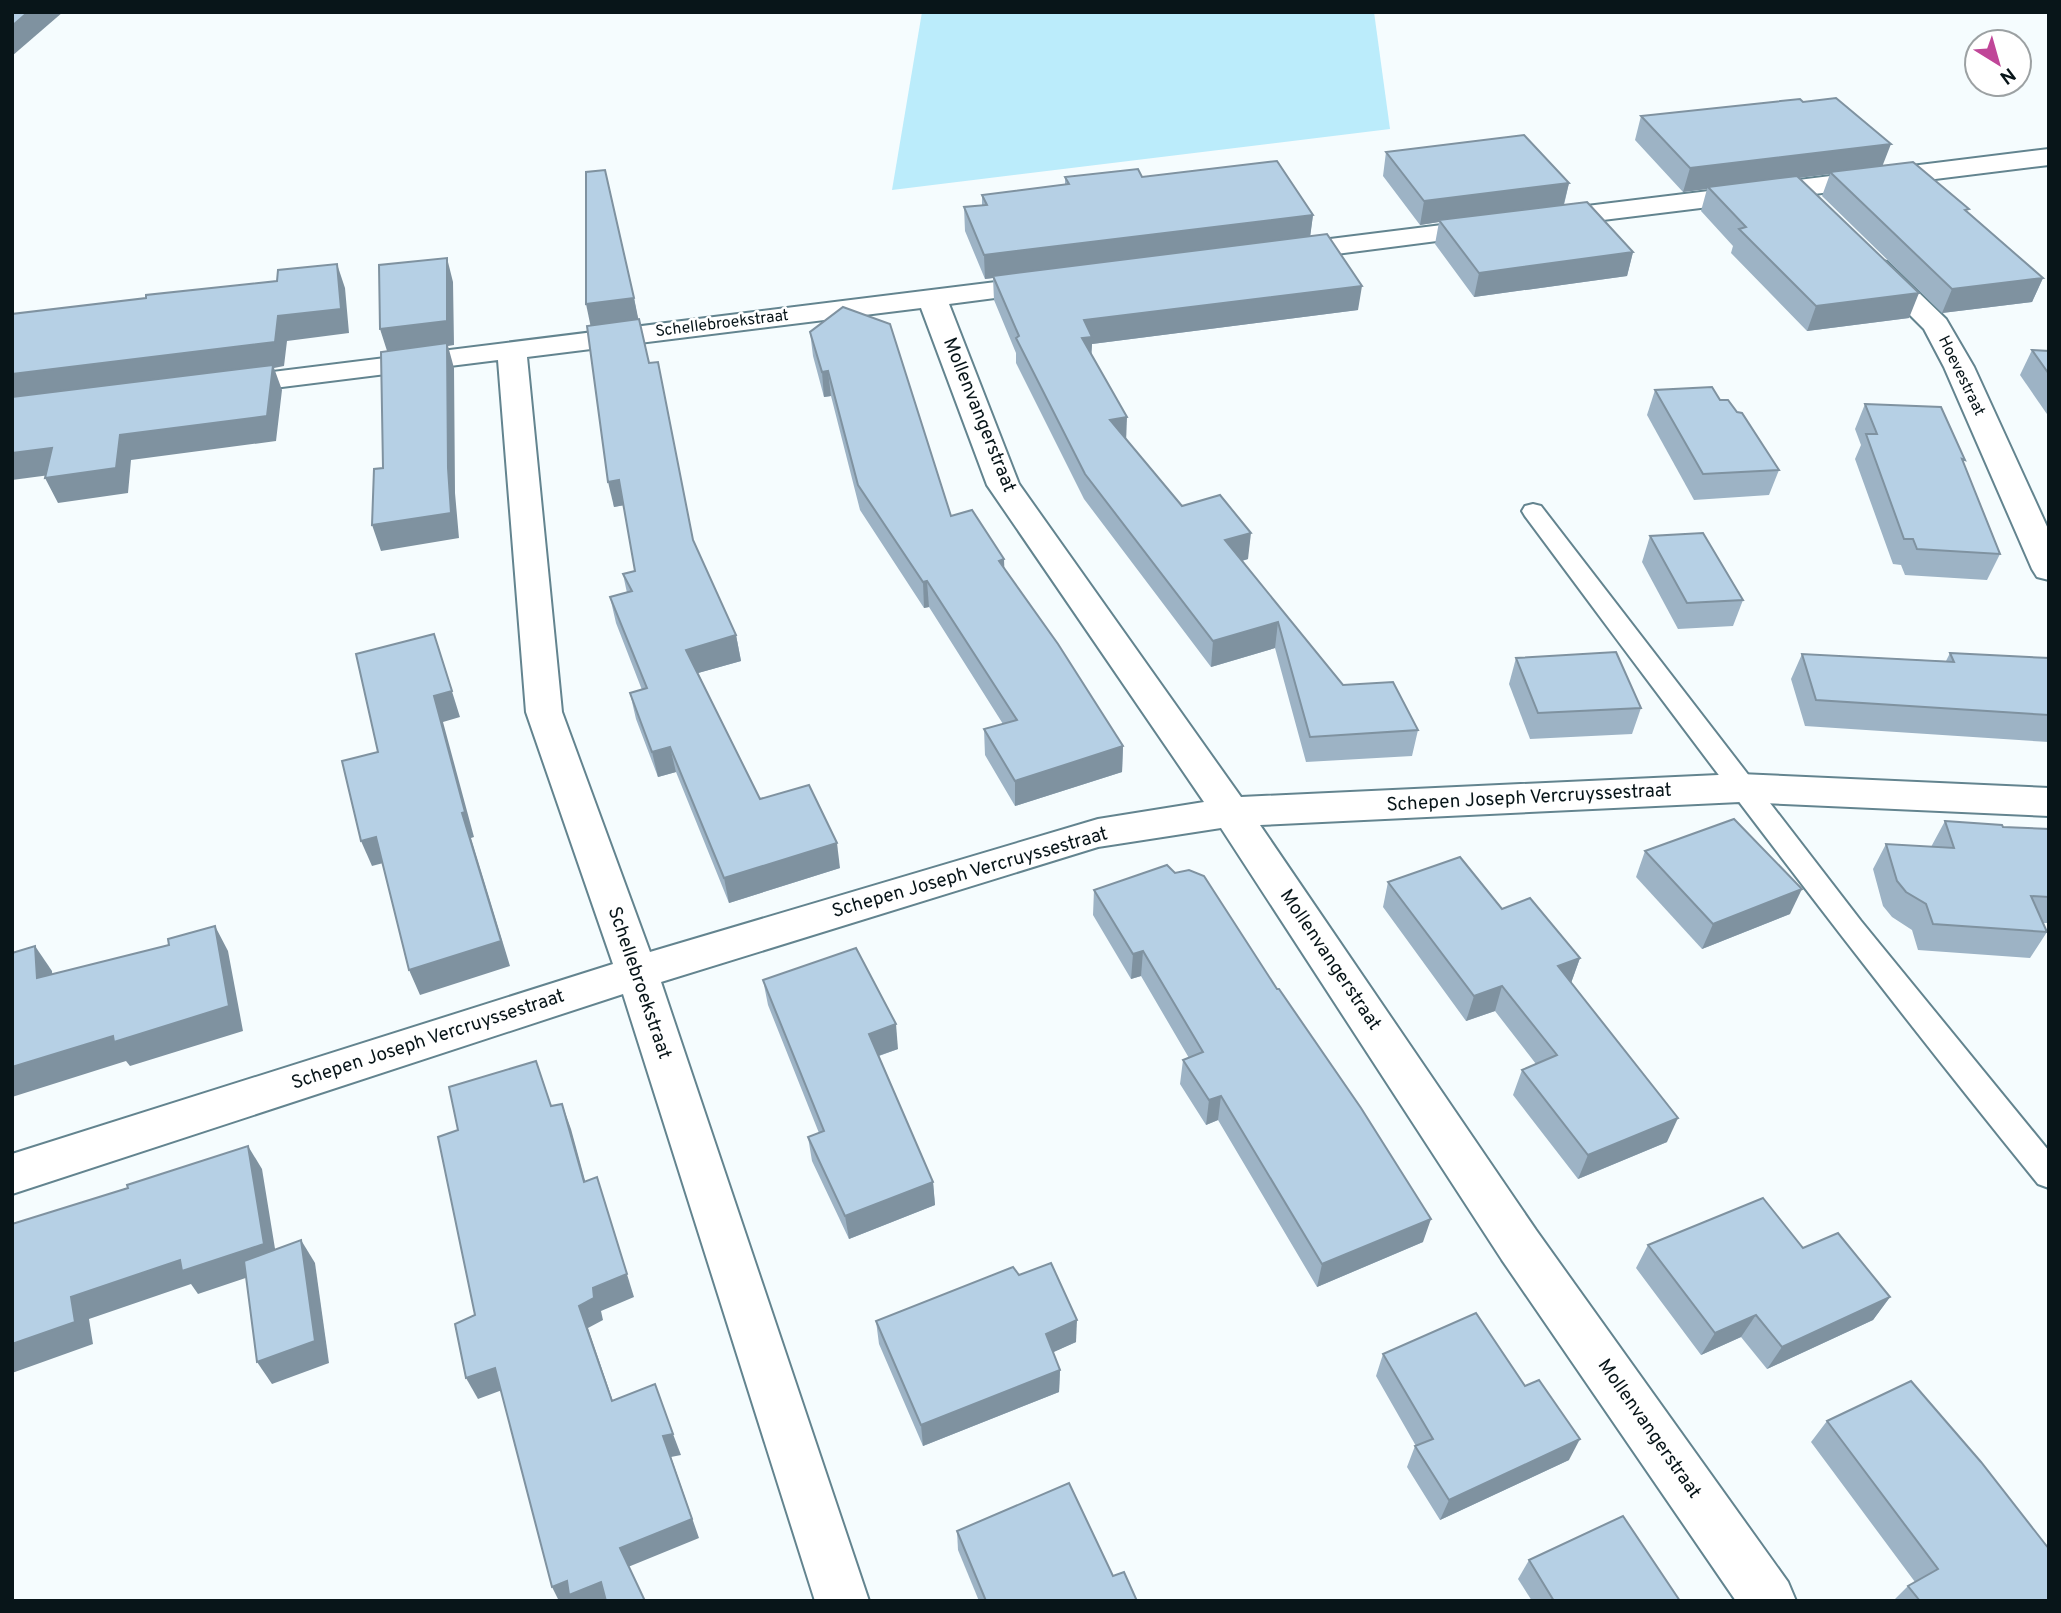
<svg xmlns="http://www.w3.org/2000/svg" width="2061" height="1613" viewBox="0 0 2061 1613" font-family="Overpass,sans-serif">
  <rect width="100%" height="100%" fill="#f5fcfe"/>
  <path fill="#bbecfb" d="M 922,12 L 1374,12 L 1390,129 L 892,190 Z"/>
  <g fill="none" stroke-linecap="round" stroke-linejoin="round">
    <defs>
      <path id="lane" d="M 1533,504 L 1541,506 L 1861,921 L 2049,1151 L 2049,1188 L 2038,1184 C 1861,966 1692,741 1525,516 L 1522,511 L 1525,506 Z"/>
      <g id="street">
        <path d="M 2049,149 L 2049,165 L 1546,227 L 1537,225 L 1533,219 L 1537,213 L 1546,211 Z"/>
        <path d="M 1490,219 L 1499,221 L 1503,227 L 1499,233 L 1282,261 L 1272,259 L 1268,253 L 1272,247 L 1282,245 Z"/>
        <path d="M 1877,260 L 1887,262 L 1946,319 L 1974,367 L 2049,531 L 2049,580 L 2037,577 L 2032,569 L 1944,367 L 1924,329 L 1863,268 L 1867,262 Z"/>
        <path d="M 1045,276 L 1055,278 L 1059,284 L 1055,290 L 949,304 L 1019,484 L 1241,797 L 1740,774 L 2049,788 L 2049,816 L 1740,802 L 1260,825 L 1536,1230 L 1788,1582 L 1796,1601 L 1736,1601 L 1502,1260 L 1221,828 L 1098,847 L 661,982 L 869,1601 L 815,1601 L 623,994 L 12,1194 L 12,1154 L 613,964 L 526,712 L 498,360 L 226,394 L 215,391 L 211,385 L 215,379 ZM 921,308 L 987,485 L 1204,802 L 1098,819 L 650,952 L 562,712 L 527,357 Z"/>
      </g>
    </defs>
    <use href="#lane" stroke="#63848f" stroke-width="4"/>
    <use href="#street" stroke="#63848f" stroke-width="4"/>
    <use href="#lane" fill="#fff" fill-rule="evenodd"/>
    <use href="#street" fill="#fff" fill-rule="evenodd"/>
  </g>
  <g fill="#9db3c5">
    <path d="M 1641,116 L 1882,166 L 1968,212 L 2043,278 L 2032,302 L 1942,313 L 1822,196 L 1830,174 L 1799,178 L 1909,318 L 1807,331 L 1731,253 L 1733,246 L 1701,211 L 1707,189 L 1683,192 L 1635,140 Z"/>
    <path d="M 1386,152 L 1569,183 L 1564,205 L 1633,252 L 1627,276 L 1474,297 L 1435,244 L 1439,222 L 1420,225 L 1383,176 Z"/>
    <path d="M 1065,177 L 1142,177 L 1313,215 L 1310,236 L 1358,310 L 1092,344 L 1091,355 L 1126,440 L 1182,506 L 1248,559 L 1242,561 L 1343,685 L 1418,730 L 1412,756 L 1306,762 L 1275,648 L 1211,667 L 1084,499 L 1016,363 L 1016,353 L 994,300 L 993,278 L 985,279 L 965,231 L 964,207 L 982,205 L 982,195 L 1065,185 Z"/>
    <path d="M 634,298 L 638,320 L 693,540 L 736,635 L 741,661 L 698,673 L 760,799 L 840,868 L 729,903 L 676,772 L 658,777 L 636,719 L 630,693 L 642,690 L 616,623 L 610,597 L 627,593 L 623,574 L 635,571 L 624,505 L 614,507 L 590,325 Z"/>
    <path d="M 810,332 L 951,516 L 1004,569 L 1123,746 L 1122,772 L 1015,806 L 985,755 L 984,729 L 1003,724 L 929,607 L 924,608 L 860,510 L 831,396 L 824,397 L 813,356 Z"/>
    <path d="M 2032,350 L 2049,351 L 2049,417 L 2020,375 Z"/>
    <path d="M 1655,390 L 1720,400 L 1779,470 L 1769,495 L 1694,500 L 1647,415 Z"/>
    <path d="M 1865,404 L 1965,460 L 1963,463 L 2000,554 L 1987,580 L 1905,575 L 1901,565 L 1893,564 L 1855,459 L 1861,445 L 1855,429 Z"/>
    <path d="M 1650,536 L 1743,600 L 1733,626 L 1678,629 L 1642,562 Z"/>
    <path d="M 1950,653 L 2049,658 L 2049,742 L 1805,726 L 1791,679 L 1802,654 L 1946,661 Z"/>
    <path d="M 1516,658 L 1641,708 L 1632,734 L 1530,739 L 1509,684 Z"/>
    <path d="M 1945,821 L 2003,827 L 2049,829 L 2049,923 L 2042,923 L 2047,932 L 2030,958 L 1918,950 L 1912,930 L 1892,917 L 1883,906 L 1873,869 L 1886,844 L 1931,847 Z"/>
    <path d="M 1645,851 L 1790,914 L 1702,949 L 1636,877 Z"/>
    <path d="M 1388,882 L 1502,909 L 1580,958 L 1571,983 L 1667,1142 L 1578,1179 L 1513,1095 L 1522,1070 L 1536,1064 L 1495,1011 L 1466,1021 L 1383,907 Z"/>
    <path d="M 1094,890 L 1423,1242 L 1317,1287 L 1218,1120 L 1206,1125 L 1180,1084 L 1183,1060 L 1189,1058 L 1141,976 L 1131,979 L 1093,915 Z"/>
    <path d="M 763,980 L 898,1049 L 879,1056 L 933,1182 L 935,1205 L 849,1239 L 812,1161 L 808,1137 L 819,1133 L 768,1005 Z"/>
    <path d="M 1648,1245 L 1803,1248 L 1890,1297 L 1873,1320 L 1767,1369 L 1741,1337 L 1701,1355 L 1636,1268 Z"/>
    <path d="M 876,1321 L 1076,1342 L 1053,1352 L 1060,1370 L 1059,1392 L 923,1446 L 879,1344 Z"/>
    <path d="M 1383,1354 L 1569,1460 L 1440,1520 L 1407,1467 L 1415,1446 L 1416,1446 L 1376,1376 Z"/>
    <path d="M 1827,1421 L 2049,1601 L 1893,1601 L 1908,1586 L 1915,1582 L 1811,1442 Z"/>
    <path d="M 957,1531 L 1113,1576 L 1137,1601 L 979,1601 L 958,1550 Z"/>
    <path d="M 1529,1560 L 1680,1601 L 1532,1601 L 1518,1579 Z"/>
  </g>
  <g fill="#7f92a0">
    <path d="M 28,12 L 63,12 L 12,56 L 12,26 Z"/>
    <path d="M 1891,144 L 1882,167 L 1830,172 L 1830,174 L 1709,189 L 1708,187 L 1707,189 L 1683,192 L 1690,168 Z"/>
    <path d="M 1569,183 L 1563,207 L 1439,220 L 1439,222 L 1420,225 L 1424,201 Z"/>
    <path d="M 1313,215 L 1310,238 L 993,276 L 993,278 L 985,279 L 984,255 Z"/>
    <path d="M 1633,252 L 1627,276 L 1474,297 L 1479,273 Z"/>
    <path d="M 447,258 L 453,282 L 454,345 L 448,346 L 454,368 L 455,493 L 459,538 L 381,551 L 372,525 L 451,513 L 388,354 L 380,329 Z"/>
    <path d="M 337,264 L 345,288 L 349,333 L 287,341 L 284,366 L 274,368 L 282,390 L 276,441 L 131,460 L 128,493 L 58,503 L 45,478 L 116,468 L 12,401 L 12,374 L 278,316 Z"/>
    <path d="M 2043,278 L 2032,302 L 1942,313 L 1952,289 Z"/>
    <path d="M 1362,286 L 1358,310 L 1092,344 L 1091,362 L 1081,363 L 1084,320 Z"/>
    <path d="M 1919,293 L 1909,318 L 1807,331 L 1816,306 Z"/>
    <path d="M 634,298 L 639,322 L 591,328 L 586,304 Z"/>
    <path d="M 828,371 L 831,396 L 824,397 L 822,372 Z"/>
    <path d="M 1127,417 L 1126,443 L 1110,420 Z"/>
    <path d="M 52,448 L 65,473 L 12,480 L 12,453 Z"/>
    <path d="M 619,480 L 625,505 L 614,507 L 608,482 Z"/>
    <path d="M 1251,533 L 1248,559 L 1223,566 L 1225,540 Z"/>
    <path d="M 1004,559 L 1005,585 L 999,561 Z"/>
    <path d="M 927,581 L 929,607 L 924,608 L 923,582 Z"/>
    <path d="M 1278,622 L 1275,648 L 1211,667 L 1213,641 Z"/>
    <path d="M 434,634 L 460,717 L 443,722 L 474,837 L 471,838 L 510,966 L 420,995 L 409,970 L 462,813 L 434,696 Z"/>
    <path d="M 736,635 L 741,661 L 691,675 L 686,650 Z"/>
    <path d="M 1123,746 L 1122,772 L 1015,806 L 1015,781 Z"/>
    <path d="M 670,747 L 676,772 L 658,777 L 652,752 Z"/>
    <path d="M 376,837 L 387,862 L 372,866 L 361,841 Z"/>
    <path d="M 837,843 L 840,868 L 729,903 L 724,878 Z"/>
    <path d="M 1802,889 L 1790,914 L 1702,949 L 1713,924 Z"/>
    <path d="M 215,926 L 228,951 L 243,1031 L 130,1066 L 126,1061 L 12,1097 L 12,1067 Z"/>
    <path d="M 35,946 L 52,971 L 54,1002 L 37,978 Z"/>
    <path d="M 1143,951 L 1141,976 L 1131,979 L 1133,954 Z"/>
    <path d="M 1580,958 L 1571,983 L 1558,966 Z"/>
    <path d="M 1502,986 L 1495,1011 L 1466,1021 L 1474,996 Z"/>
    <path d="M 896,1024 L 898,1049 L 872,1058 L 869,1034 Z"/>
    <path d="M 1221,1096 L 1218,1120 L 1206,1125 L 1209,1100 Z"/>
    <path d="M 562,1104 L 571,1129 L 592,1206 L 584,1182 Z"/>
    <path d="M 1678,1118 L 1667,1142 L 1578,1179 L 1588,1155 Z"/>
    <path d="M 248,1146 L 262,1169 L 278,1267 L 198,1294 L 191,1284 L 89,1319 L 93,1344 L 12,1373 L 12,1344 L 71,1297 Z"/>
    <path d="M 597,1177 L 634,1297 L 601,1311 L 603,1320 L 588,1328 L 620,1422 L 612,1401 L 579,1306 L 593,1288 Z"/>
    <path d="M 933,1182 L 935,1205 L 849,1239 L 845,1216 Z"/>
    <path d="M 1431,1219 L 1423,1242 L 1317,1287 L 1322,1264 Z"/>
    <path d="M 301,1240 L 315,1263 L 329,1363 L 272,1384 L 257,1362 Z"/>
    <path d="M 1890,1297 L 1873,1320 L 1767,1369 L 1782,1347 Z"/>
    <path d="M 1756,1315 L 1741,1337 L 1701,1355 L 1715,1333 Z"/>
    <path d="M 1077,1320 L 1076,1342 L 1045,1356 L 1046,1334 Z"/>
    <path d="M 495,1368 L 505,1389 L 478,1399 L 466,1378 Z"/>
    <path d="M 1060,1370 L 1059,1392 L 923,1446 L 921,1425 Z"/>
    <path d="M 673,1434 L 681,1455 L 671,1457 L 699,1538 L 628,1567 L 620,1548 L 663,1436 Z"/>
    <path d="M 1580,1439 L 1569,1460 L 1440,1520 L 1449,1500 Z"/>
    <path d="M 567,1581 L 601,1582 L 610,1601 L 559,1601 L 552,1587 Z"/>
  </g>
  <g fill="#b6d0e5" stroke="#7f92a0" stroke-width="2">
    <path d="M 12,12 L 28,12 L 12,26 Z"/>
    <path d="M 1836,98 L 1891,144 L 1690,168 L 1641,116 L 1800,99 L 1803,102 Z"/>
    <path d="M 1524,135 L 1569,183 L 1424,201 L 1386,152 Z"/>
    <path d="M 1277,161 L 1313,215 L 984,255 L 964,207 L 987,205 L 982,195 L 1069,184 L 1065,177 L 1138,169 L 1142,177 Z"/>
    <path d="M 1913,162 L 1969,209 L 1965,210 L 2043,278 L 1952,289 L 1830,172 Z"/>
    <path d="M 605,170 L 634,298 L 586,304 L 586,172 Z"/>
    <path d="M 1797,176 L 1919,293 L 1816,306 L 1739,229 L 1746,227 L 1708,187 Z"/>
    <path d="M 1587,202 L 1633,252 L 1479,273 L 1439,220 Z"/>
    <path d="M 1327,234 L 1362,286 L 1084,320 L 1092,337 L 1082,338 L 1127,417 L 1110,420 L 1182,506 L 1220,495 L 1251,533 L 1225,540 L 1343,685 L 1393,682 L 1418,730 L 1310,737 L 1278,622 L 1213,641 L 1085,474 L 1016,338 L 1019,336 L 993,276 Z"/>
    <path d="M 447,258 L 447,321 L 380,329 L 379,265 Z"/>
    <path d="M 337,264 L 341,309 L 278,316 L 275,342 L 12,374 L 12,314 L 146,298 L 146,295 L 277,281 L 278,270 Z"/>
    <path d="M 843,307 L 890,324 L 951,516 L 972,510 L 1004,559 L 999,561 L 1058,644 L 1123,746 L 1015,781 L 984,729 L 1017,720 L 927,581 L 923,582 L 858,485 L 828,371 L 822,372 L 810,332 Z"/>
    <path d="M 639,319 L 649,363 L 658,362 L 693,540 L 736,635 L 686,650 L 760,799 L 809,785 L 837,843 L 724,878 L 670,747 L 652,752 L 630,693 L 647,688 L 610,597 L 632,591 L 623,574 L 635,571 L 619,480 L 608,482 L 587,326 Z"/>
    <path d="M 447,343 L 448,468 L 451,513 L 372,525 L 374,469 L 383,468 L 381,352 Z"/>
    <path d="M 2032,350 L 2049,351 L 2049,374 Z"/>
    <path d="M 273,365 L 267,416 L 120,435 L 116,468 L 45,478 L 52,448 L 12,453 L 12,397 Z"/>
    <path d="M 1712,387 L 1720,400 L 1728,400 L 1737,412 L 1742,413 L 1779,470 L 1703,474 L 1655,390 Z"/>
    <path d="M 1865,404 L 1941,407 L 1965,460 L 1962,459 L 2000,554 L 1917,549 L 1913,539 L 1904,539 L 1866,434 L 1877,434 Z"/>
    <path d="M 1703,533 L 1743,600 L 1687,603 L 1650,536 Z"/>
    <path d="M 434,634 L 452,691 L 434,696 L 465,812 L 462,813 L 501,941 L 409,970 L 376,837 L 361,841 L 342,761 L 378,752 L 356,654 Z"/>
    <path d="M 1616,652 L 1641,708 L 1538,713 L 1516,658 Z"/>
    <path d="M 1950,653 L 2049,658 L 2049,715 L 1816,700 L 1802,654 L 1954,662 Z"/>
    <path d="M 1734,819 L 1802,889 L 1713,924 L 1645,851 Z"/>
    <path d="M 1945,821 L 2002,825 L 2003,827 L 2049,829 L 2049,897 L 2031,896 L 2047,932 L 1933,924 L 1926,904 L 1906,892 L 1897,881 L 1886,844 L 1954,848 Z"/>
    <path d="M 1460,857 L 1502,909 L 1530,898 L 1580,958 L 1558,966 L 1678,1118 L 1588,1155 L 1522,1070 L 1557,1055 L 1502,986 L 1474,996 L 1388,882 Z"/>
    <path d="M 1167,865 L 1175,873 L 1189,870 L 1204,876 L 1277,989 L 1279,989 L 1361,1108 L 1431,1219 L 1322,1264 L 1221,1096 L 1209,1100 L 1183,1060 L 1203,1052 L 1143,951 L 1133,954 L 1094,890 Z"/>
    <path d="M 215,926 L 229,1006 L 114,1042 L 113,1036 L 12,1067 L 12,953 L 35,946 L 37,978 L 169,945 L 168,939 Z"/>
    <path d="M 856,948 L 896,1024 L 869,1034 L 933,1182 L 845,1216 L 808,1137 L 824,1131 L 763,980 Z"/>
    <path d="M 536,1061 L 551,1106 L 562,1104 L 584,1182 L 597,1177 L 627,1274 L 593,1288 L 594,1298 L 579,1306 L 612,1401 L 655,1384 L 673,1434 L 663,1436 L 692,1519 L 620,1548 L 645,1601 L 606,1601 L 601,1582 L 569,1595 L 567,1581 L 552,1587 L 495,1368 L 466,1378 L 455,1324 L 475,1315 L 438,1137 L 458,1130 L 449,1087 Z"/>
    <path d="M 248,1146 L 264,1244 L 182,1271 L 180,1260 L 71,1297 L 75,1322 L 12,1344 L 12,1224 L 128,1188 L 127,1185 Z"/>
    <path d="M 1763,1198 L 1803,1248 L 1838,1233 L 1890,1297 L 1782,1347 L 1756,1315 L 1715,1333 L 1648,1245 Z"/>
    <path d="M 301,1240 L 315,1341 L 257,1362 L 244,1261 Z"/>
    <path d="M 1051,1263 L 1077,1320 L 1046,1334 L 1060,1370 L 921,1425 L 876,1321 L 1013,1267 L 1019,1275 Z"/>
    <path d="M 1476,1313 L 1525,1386 L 1539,1380 L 1580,1439 L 1449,1500 L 1415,1446 L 1433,1439 L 1383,1354 Z"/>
    <path d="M 1911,1381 L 1981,1462 L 2049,1549 L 2049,1601 L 1920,1601 L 1908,1586 L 1938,1569 L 1827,1421 Z"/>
    <path d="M 1069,1483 L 1113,1576 L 1124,1572 L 1137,1601 L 986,1601 L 957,1531 Z"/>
    <path d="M 1623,1516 L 1680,1601 L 1554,1601 L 1529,1560 Z"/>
  </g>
  <g text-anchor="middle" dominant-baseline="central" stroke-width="5" stroke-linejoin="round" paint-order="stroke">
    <g font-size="16" fill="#081519" stroke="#fff">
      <text transform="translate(722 324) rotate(-7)">Schellebroekstraat</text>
      <text transform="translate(1961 376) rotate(64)">Hoevestraat</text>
    </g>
    <g font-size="19" fill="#081519" stroke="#fff">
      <text transform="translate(979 415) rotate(68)">Mollenvangerstraat</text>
      <text transform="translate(1529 798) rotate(-3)">Schepen Joseph Vercruyssestraat</text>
      <text transform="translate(970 873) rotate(-16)">Schepen Joseph Vercruyssestraat</text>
      <text transform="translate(1330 960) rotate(56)">Mollenvangerstraat</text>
      <text transform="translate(639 983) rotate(71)">Schellebroekstraat</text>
      <text transform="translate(428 1040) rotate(-18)">Schepen Joseph Vercruyssestraat</text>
      <text transform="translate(1649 1429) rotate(55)">Mollenvangerstraat</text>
    </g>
  </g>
  <rect width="2061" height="1613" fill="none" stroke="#081519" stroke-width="28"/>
  <g transform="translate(1998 63) rotate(143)"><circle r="33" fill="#ffffff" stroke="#9ca1a3" stroke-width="2"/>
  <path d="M0-5L12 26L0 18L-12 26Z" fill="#c04698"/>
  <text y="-10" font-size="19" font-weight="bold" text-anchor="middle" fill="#081519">N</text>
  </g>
</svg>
